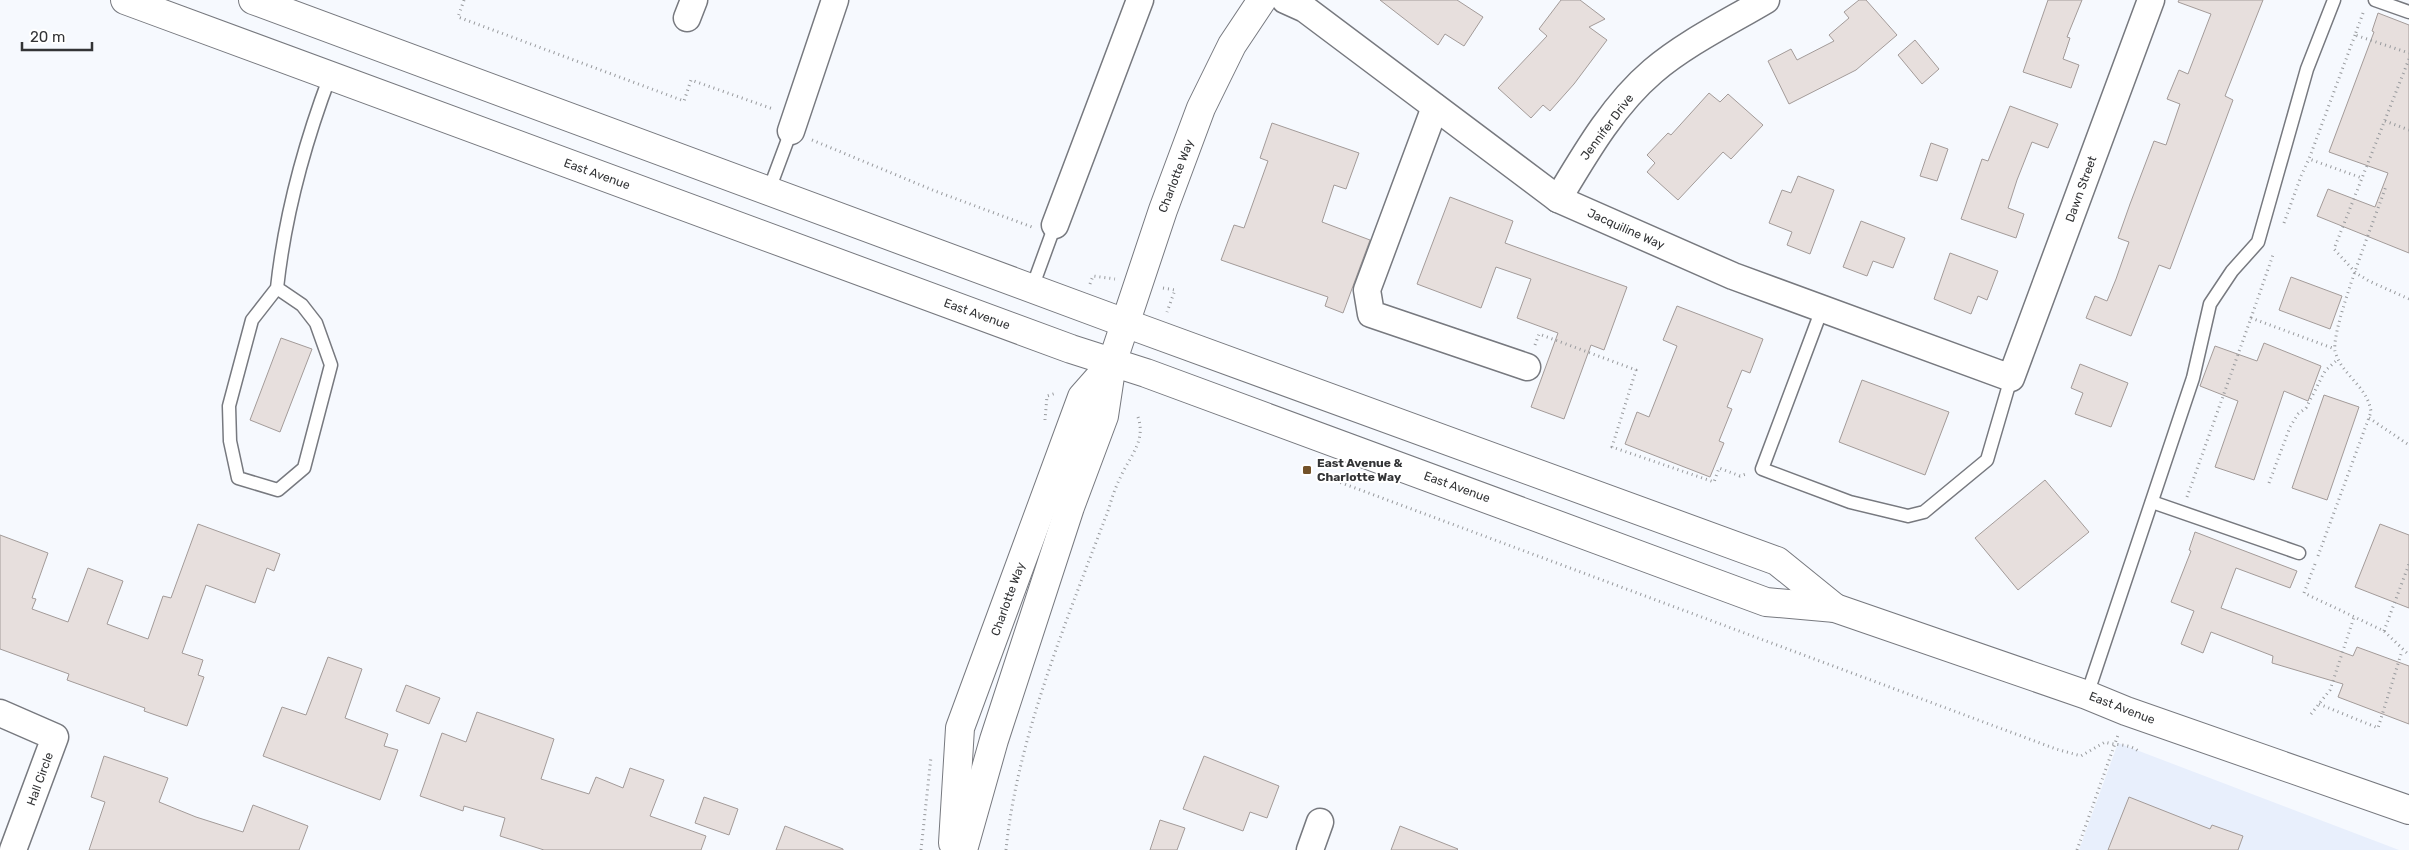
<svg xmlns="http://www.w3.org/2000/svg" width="2409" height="850" viewBox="0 0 2409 850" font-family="Rubik,sans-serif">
  <rect width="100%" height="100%" fill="#f6f9fe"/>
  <path fill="#e8effc" d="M 2118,743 L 2399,850 L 2079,850 Z"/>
  <g fill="#e7dfdd" stroke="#a39b99">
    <path d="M 1380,0 L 1457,0 L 1483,17 L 1464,46 L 1445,34 L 1438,45 Z"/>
    <path d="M 1561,0 L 1580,0 L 1605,19 L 1589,27 L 1607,40 L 1574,84 L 1550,111 L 1543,105 L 1531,118 L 1498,88 L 1547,36 L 1539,29 Z"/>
    <path d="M 1859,0 L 1866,0 L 1897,35 L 1856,70 L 1789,104 L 1768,61 L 1791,49 L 1797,60 L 1834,41 L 1829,35 L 1849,18 L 1844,12 Z"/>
    <path d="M 2048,0 L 2082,0 L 2067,37 L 2070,38 L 2063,59 L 2079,65 L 2071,88 L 2023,72 Z"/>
    <path d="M 2179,0 L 2263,0 L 2225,96 L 2233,100 L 2170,269 L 2159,265 L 2131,336 L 2086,318 L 2095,296 L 2107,301 L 2116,279 L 2129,242 L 2118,238 L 2130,204 L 2154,141 L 2166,145 L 2180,104 L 2167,99 L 2179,70 L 2188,74 L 2211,14 L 2178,2 Z"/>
    <path d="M 2378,13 L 2409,25 L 2409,253 L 2317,216 L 2328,189 L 2375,207 L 2388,173 L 2329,152 L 2374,32 L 2372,31 Z"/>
    <path d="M 1915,40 L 1939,69 L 1922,84 L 1898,55 Z"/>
    <path d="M 1709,93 L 1720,102 L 1728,94 L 1763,125 L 1731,159 L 1723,152 L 1678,200 L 1647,172 L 1655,163 L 1647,155 L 1668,133 L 1671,135 Z"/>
    <path d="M 2010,106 L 2058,124 L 2048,148 L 2032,142 L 2017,180 L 2008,208 L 2024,214 L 2016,238 L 1961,219 L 1982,159 L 1988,161 Z"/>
    <path d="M 1272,123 L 1359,153 L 1346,189 L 1334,185 L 1322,222 L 1370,240 L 1343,313 L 1325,306 L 1328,297 L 1221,260 L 1234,225 L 1244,228 L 1268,161 L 1260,158 Z"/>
    <path d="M 1931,143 L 1948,149 L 1937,181 L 1920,176 Z"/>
    <path d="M 1798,176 L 1834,190 L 1810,254 L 1787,245 L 1792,232 L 1769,223 L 1782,190 L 1791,193 Z"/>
    <path d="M 1450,197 L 1513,221 L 1505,243 L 1627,287 L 1604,350 L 1591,345 L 1564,419 L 1531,407 L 1558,333 L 1517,318 L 1531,279 L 1496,267 L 1481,308 L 1417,284 Z"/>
    <path d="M 1861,221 L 1905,238 L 1893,268 L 1873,261 L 1867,276 L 1843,267 Z"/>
    <path d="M 1950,253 L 1998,271 L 1987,300 L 1978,296 L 1971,314 L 1934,299 Z"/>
    <path d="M 2291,277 L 2342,296 L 2330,329 L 2279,310 Z"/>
    <path d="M 1677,306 L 1763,339 L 1750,373 L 1742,370 L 1727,407 L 1732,409 L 1719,441 L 1724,443 L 1710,477 L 1625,444 L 1637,412 L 1649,417 L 1677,346 L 1663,340 Z"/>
    <path d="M 281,338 L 312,349 L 280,432 L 250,420 Z"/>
    <path d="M 2264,343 L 2321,366 L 2308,401 L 2284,391 L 2254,480 L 2215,467 L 2238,401 L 2200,386 L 2215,346 L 2257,361 Z"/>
    <path d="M 2080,364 L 2128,383 L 2111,427 L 2075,414 L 2083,393 L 2071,388 Z"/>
    <path d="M 1862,380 L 1949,412 L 1925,475 L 1839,442 Z"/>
    <path d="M 2324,395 L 2359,407 L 2327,500 L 2292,488 Z"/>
    <path d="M 2045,480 L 2089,532 L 2018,590 L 1975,538 Z"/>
    <path d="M 198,524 L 280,554 L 274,571 L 267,568 L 255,603 L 206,585 L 182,653 L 203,660 L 198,675 L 204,677 L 187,726 L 144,711 L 145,708 L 67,680 L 69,674 L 0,649 L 0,535 L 48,553 L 32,598 L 36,599 L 32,609 L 68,622 L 88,568 L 123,581 L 107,624 L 148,639 L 163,596 L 171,598 Z"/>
    <path d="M 2380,524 L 2409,535 L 2409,608 L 2355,587 Z"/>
    <path d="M 2195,532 L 2297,571 L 2290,588 L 2236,568 L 2221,608 L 2353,656 L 2357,647 L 2409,666 L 2409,724 L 2338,697 L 2343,684 L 2272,663 L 2273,656 L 2211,632 L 2203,653 L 2181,644 L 2194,611 L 2171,602 L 2191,551 L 2189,550 Z"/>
    <path d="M 328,657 L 362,669 L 345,718 L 388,734 L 384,746 L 398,750 L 380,800 L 263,756 L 282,707 L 306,715 Z"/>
    <path d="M 406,685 L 440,698 L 429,724 L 396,711 Z"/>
    <path d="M 477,712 L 554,739 L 541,779 L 589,794 L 596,777 L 623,788 L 630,768 L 664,780 L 650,816 L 706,836 L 701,850 L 544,850 L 500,836 L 505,818 L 464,806 L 463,811 L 420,796 L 442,733 L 466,742 Z"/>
    <path d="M 104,756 L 168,778 L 159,802 L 196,817 L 243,832 L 253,805 L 308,826 L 299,850 L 89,850 L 105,802 L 91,797 Z"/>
    <path d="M 1204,756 L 1279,786 L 1267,818 L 1250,812 L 1243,831 L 1183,809 Z"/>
    <path d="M 704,797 L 738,809 L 729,835 L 695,823 Z"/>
    <path d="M 2129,797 L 2210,829 L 2212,825 L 2243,836 L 2238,850 L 2108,850 Z"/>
    <path d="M 1160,820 L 1185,828 L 1177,850 L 1150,850 Z"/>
    <path d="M 785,826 L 843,849 L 843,850 L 776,850 Z"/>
    <path d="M 1400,826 L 1458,849 L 1457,850 L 1391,850 Z"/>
  </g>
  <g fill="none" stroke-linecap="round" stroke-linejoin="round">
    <defs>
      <g id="lane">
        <path d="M 2375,0 L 2409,12"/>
        <path d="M 769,190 L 791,131"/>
        <path d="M 277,288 L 252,320 L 229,406 L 230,441 L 238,478 L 278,490 L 304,468 L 331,365 L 316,323 L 302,305 L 277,288 C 285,214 304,145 330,76"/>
        <path d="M 1032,288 L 1055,225"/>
        <path d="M 1822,309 L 1762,469 L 1850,502 L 1908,516 L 1924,512 L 1987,460 L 2011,378"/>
        <path d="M 2152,502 L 2299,553"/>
        <path d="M 2087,695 L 2193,378 L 2210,304 L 2232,271 L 2258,242 L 2307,69 L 2334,0"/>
      </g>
      <g id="street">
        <path d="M 1285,0 L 1305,9 L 1558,199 L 1733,276 L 2011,378 L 2151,0"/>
        <path d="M 687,18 L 694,0"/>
        <path d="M 1435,107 L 1367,290 L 1371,314 L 1527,367"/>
        <path d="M 791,131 L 835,0"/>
        <path d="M 1558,199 C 1585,154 1613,105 1653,71 C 1686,43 1729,22 1766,0"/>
        <path d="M 1055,225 L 1140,0"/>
        <path d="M 0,713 L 55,737 L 13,850"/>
        <path d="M 1310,850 L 1320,822"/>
      </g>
      <g id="secondary">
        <path d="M 125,0 L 1071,349 L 1146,373 L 1766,602 L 1835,608 L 2087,695 L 2126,711 L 2409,810"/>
        <path d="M 253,0 L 1125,323 L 1777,561 L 1835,608"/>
        <path d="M 953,843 L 960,728 L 1082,397 L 1112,363"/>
        <path d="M 963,850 L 994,740 L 1070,507 L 1104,416 L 1112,363 L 1163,210 L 1201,108 L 1232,45 L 1262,0"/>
      </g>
    </defs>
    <use href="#lane" stroke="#77797f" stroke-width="15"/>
    <use href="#street" stroke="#77797f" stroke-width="29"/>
    <use href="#secondary" stroke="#77797f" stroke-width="30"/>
    <g stroke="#989a9d" stroke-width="3" stroke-dasharray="1 4" stroke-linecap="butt">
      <path d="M 464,0 L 458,17 L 684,101 L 691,80 L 773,109"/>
      <path d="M 2363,13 L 2355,35 L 2409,53"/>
      <path d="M 2355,35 L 2309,159 L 2362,178"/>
      <path d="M 2409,59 L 2334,249 L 2356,273 L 2369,281 L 2409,299"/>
      <path d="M 2385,121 L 2409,130"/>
      <path d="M 812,140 L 935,191 L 1032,227"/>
      <path d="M 2284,223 L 2301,176 L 2309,159"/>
      <path d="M 1090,284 L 1093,276 L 1115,279"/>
      <path d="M 1163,288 L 1175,290 L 1167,312"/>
      <path d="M 2251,318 L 2274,252"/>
      <path d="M 1535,345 L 1539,334 L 1636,370 L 1612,447 L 1714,482 L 1719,468 L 1740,476 L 1746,474"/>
      <path d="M 2369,418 L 2409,445"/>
      <path d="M 1045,420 L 1047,396 L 1056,393"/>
      <path d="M 1331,479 L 2056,749 L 2081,756 L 2105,742 C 2116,746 2130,743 2139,752"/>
      <path d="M 2269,483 L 2290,427 L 2298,414 L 2306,408 L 2325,371 L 2338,359"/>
      <path d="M 2187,497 L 2251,318 L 2335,349"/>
      <path d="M 2318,556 L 2371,412 C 2368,386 2341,375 2335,351 C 2331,327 2376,216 2386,186"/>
      <path d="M 2315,564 L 2304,593 L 2384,631 L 2409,655"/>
      <path d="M 2384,631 L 2409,564"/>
      <path d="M 2319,704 L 2378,728 L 2402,651"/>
      <path d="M 2311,714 L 2330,690 L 2354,617"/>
      <path d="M 921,850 L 931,757"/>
      <path d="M 1006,850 C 1017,737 1069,615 1109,508 C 1112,497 1116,486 1121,476 C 1131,455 1146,440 1138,417"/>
      <path d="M 2077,850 L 2118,735"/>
    </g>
    <use href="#lane" stroke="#fff" stroke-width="12"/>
    <use href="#street" stroke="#fff" stroke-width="26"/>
    <use href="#secondary" stroke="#fff" stroke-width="28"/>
  </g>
  <rect fill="#735229" stroke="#fff" stroke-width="2" x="1302" y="465" width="10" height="10" rx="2.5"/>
  <g text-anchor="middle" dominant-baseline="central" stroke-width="4" stroke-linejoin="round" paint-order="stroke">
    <g font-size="12" fill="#333436" stroke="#fff">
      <text transform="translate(1607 127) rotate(-53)">Jennifer Drive</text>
      <text transform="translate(597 174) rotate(20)">East Avenue</text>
      <text transform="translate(1176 176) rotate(-69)">Charlotte Way</text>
      <text transform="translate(2081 189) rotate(-70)">Dawn Street</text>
      <text transform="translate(1626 229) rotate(24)">Jacquiline Way</text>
      <text transform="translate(977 314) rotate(20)">East Avenue</text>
      <text transform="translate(1457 487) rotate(20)">East Avenue</text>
      <text transform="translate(1008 599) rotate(-70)">Charlotte Way</text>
      <text transform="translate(2122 708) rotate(21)">East Avenue</text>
      <text transform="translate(40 779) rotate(-70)">Hall Circle</text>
    </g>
    <g font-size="12" font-weight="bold" fill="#333436" stroke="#fff" text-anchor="start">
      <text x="1317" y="463">East Avenue &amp;<tspan x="1317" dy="14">Charlotte Way</tspan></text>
    </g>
  </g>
  <path d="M22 42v8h70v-8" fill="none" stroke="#333436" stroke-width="2.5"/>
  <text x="30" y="42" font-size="15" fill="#333436" stroke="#ffffff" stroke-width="4" paint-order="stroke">20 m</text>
</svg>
